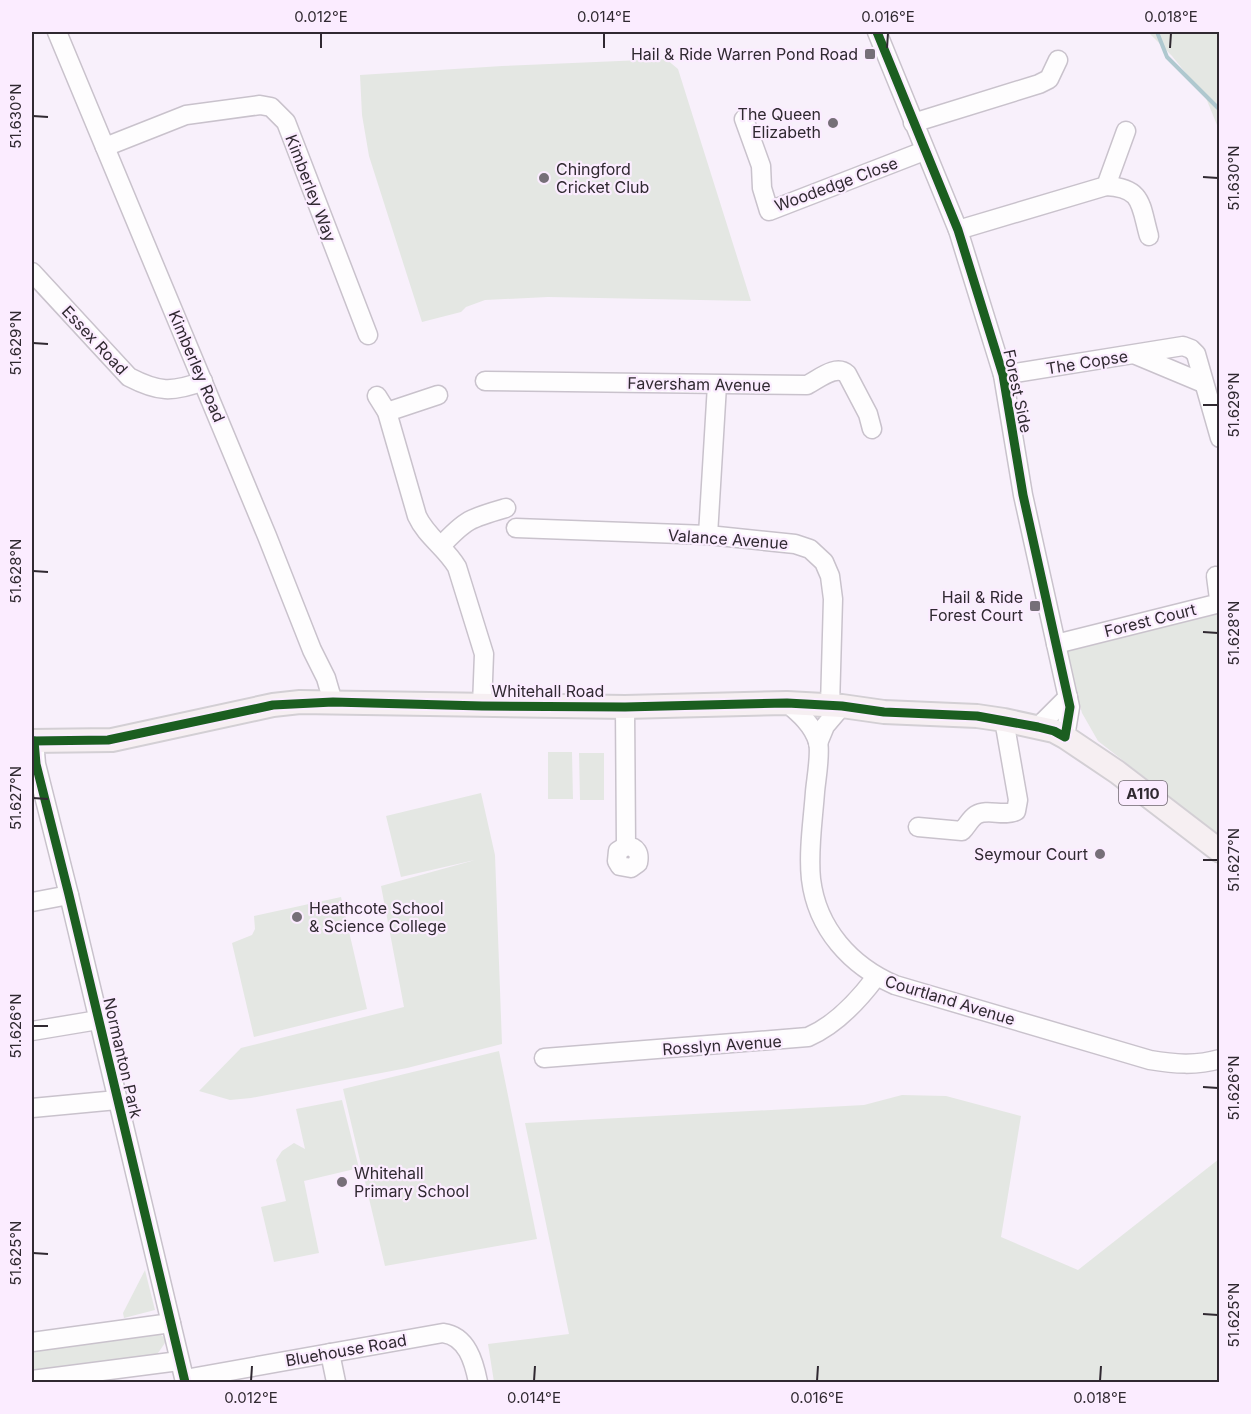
<svg xmlns="http://www.w3.org/2000/svg" width="1251" height="1414" viewBox="0 0 1251 1414" font-family="Inter,sans-serif">
  <rect width="100%" height="100%" fill="#f8f0fb"/>
  <g fill="#e4e7e3">
    <path d="M 1148,32 L 1219,32 L 1219,130 L 1206,98 L 1172,56 Z"/>
    <path d="M 666,59 L 678,69 L 751,301 L 548,297 L 485,300 L 466,307 L 461,312 L 422,322 L 369,156 L 362,115 L 360,75 L 502,66 Z"/>
    <path d="M 1219,611 L 1219,835 L 1098,741 L 1082,713 L 1063,648 Z"/>
    <path d="M 548,752 L 572,752 L 573,799 L 548,799 Z"/>
    <path d="M 579,753 L 604,753 L 604,800 L 580,800 Z"/>
    <path d="M 481,793 L 495,855 L 502,1044 L 407,1068 L 251,1098 L 230,1100 L 199,1091 L 241,1048 L 404,1007 L 381,886 L 475,860 L 401,877 L 386,816 Z"/>
    <path d="M 341,897 L 367,1009 L 254,1037 L 232,943 L 252,935 L 255,929 L 254,916 Z"/>
    <path d="M 499,1051 L 537,1239 L 385,1266 L 343,1089 Z"/>
    <path d="M 902,1095 L 946,1096 L 1021,1116 L 1001,1237 L 1078,1270 L 1219,1159 L 1219,1382 L 494,1382 L 488,1344 L 569,1334 L 525,1123 L 864,1105 Z"/>
    <path d="M 342,1100 L 359,1168 L 304,1181 L 319,1253 L 274,1262 L 261,1207 L 286,1201 L 276,1160 L 282,1151 L 294,1143 L 305,1149 L 296,1109 Z"/>
    <path d="M 145,1270 L 155,1310 L 124,1318 L 123,1313 Z"/>
    <path d="M 155,1330 L 167,1340 L 156,1356 L 32,1373 L 32,1351 Z"/>
  </g>
  <g fill="none" stroke-linecap="round" stroke-linejoin="round">
    <path stroke="#afc8cf" stroke-width="4" d="M 1157,32 L 1167,57 L 1220,110"/>
    <defs>
      <g id="minor">
        <path d="M 57,32 L 267,536 L 312,650 L 326,678 L 333,702"/>
        <path d="M 877,32 L 958,230 L 1003,375 L 1023,495 L 1070,707 L 1065,737"/>
        <path d="M 744,119 L 761,166 L 762,188 L 769,211 L 924,151"/>
        <path d="M 913,123 L 1039,84 L 1049,79 L 1058,60"/>
        <path d="M 105,147 L 186,115 L 260,105 L 271,107 L 286,122 L 368,335"/>
        <path d="M 1106,186 C 1143,188 1140,204 1149,236"/>
        <path d="M 958,230 L 1106,186 L 1126,131"/>
        <path d="M 32,272 L 129,377 C 158,392 172,393 203,381"/>
        <path d="M 1136,355 L 1203,383"/>
        <path d="M 1003,375 L 1183,346 L 1191,349 L 1196,354 L 1220,438"/>
        <path d="M 485,381 L 807,385 C 819,379 836,364 847,374 L 868,414 L 872,429"/>
        <path d="M 377,396 L 387,412 L 417,516 C 426,536 446,548 457,567 L 484,654 L 482,706"/>
        <path d="M 387,412 L 438,395"/>
        <path d="M 516,528 L 708,535 L 795,544 L 810,549 L 824,562 L 830,576 L 833,599 L 830,706"/>
        <path d="M 708,535 L 717,385"/>
        <path d="M 441,546 C 466,519 471,518 506,508"/>
        <path d="M 1056,644 L 1216,604 L 1219,599 L 1216,576"/>
        <path d="M 787,703 C 800,714 813,725 818,742 C 821,753 816,780 815,792 C 813,820 808,851 811,879 C 817,929 851,966 895,985 L 1150,1060 C 1174,1064 1196,1066 1220,1059"/>
        <path d="M 625,707 L 626,846 C 637,847 640,853 638,863 L 631,868 L 620,866 L 617,861 L 618,851 L 626,846"/>
        <path d="M 1038,727 L 1068,697"/>
        <path d="M 34,741 L 36,764 L 69,895 L 185,1382"/>
        <path d="M 818,743 L 825,726 L 842,706"/>
        <path d="M 918,827 L 962,831 C 967,826 970,819 976,815 C 988,808 1003,817 1016,811 L 1018,800 L 1004,720"/>
        <path d="M 32,902 L 69,895"/>
        <path d="M 32,1031 L 98,1020"/>
        <path d="M 544,1058 L 808,1037 C 836,1025 858,1001 876,977"/>
        <path d="M 32,1108 L 117,1100"/>
        <path d="M 32,1342 L 171,1323"/>
        <path d="M 330,1353 L 336,1382"/>
        <path d="M 185,1379 L 443,1333 C 467,1336 474,1362 478,1382"/>
        <path d="M 32,1380 L 179,1361"/>
      </g>
      <path id="major" d="M 32,741 L 112,740 L 273,705 L 300,702 L 625,707 L 787,703 L 842,706 L 884,712 L 977,716 L 1004,720 L 1054,731 L 1065,737 L 1117,772 L 1220,851"/>
    </defs>
    <use href="#minor" stroke="#c9c2cc" stroke-width="21"/>
    <use href="#major" stroke="#d3cfd4" stroke-width="26"/>
    <use href="#minor" stroke="#fefdfe" stroke-width="18"/>
    <use href="#major" stroke="#f6eff2" stroke-width="22"/>
    <defs>
      <g id="cycleway">
        <path d="M 32,741 L 108,740 L 273,705 L 333,702 L 482,706 L 625,707 L 787,703 L 842,706 L 884,712 L 977,716 L 1038,727 L 1054,731 L 1065,737 L 1070,707 L 1023,495 L 1003,375 L 958,230 L 877,32"/>
        <path d="M 34,741 L 36,764 L 69,895 L 185,1382"/>
      </g>
    </defs>
    <use href="#cycleway" stroke="#fbecff" stroke-width="13"/>
    <use href="#cycleway" stroke="#1b5e20" stroke-width="9"/>
  </g>
  <path fill="none" stroke="#302931" stroke-width="2" d="M 321,48 L 321,33M 604,48 L 604,33M 887,48 L 888,33M 1170,48 L 1171,33M 33,116 L 48,117M 1203,177 L 1218,178M 33,343 L 48,344M 1203,405 L 1218,405M 33,571 L 48,572M 1203,632 L 1218,633M 33,798 L 48,799M 1203,860 L 1218,860M 33,1026 L 48,1026M 1203,1087 L 1218,1088M 33,1253 L 48,1254M 1203,1314 L 1218,1315M 251,1381 L 252,1366M 534,1381 L 535,1366M 817,1381 L 818,1366M 1100,1381 L 1101,1366"/>
  <g fill="#766f78" stroke="#fbecff" stroke-width="2">
    <rect x="864" y="48" width="12" height="12" rx="3"/>
    <circle cx="833" cy="123" r="6"/>
    <circle cx="544" cy="178" r="6"/>
    <rect x="1029" y="600" width="12" height="12" rx="3"/>
    <circle cx="1100" cy="854" r="6"/>
    <circle cx="297" cy="917" r="6"/>
    <circle cx="342" cy="1182" r="6"/>
  </g>
  <g text-anchor="middle" dominant-baseline="central" stroke-width="4.5" stroke-linejoin="round" paint-order="stroke">
    <rect fill="#fbecff" stroke="#6d646f" stroke-width="1.5" x="1119" y="781" width="48" height="24" rx="4.5"/>
    <g font-size="15" font-weight="bold" fill="#302931">
      <text x="1143" y="793">A110</text>
    </g>
    <g font-size="16" fill="#302931" stroke="#fbecff" text-anchor="end">
      <text x="858" y="54">Hail &amp; Ride Warren Pond Road</text>
      <text x="821" y="114">The Queen<tspan x="821" dy="18">Elizabeth</tspan></text>
      <text x="556" y="169" text-anchor="start">Chingford<tspan x="556" dy="18">Cricket Club</tspan></text>
      <text x="1023" y="597">Hail &amp; Ride<tspan x="1023" dy="18">Forest Court</tspan></text>
      <text x="1088" y="854">Seymour Court</text>
      <text x="309" y="908" text-anchor="start">Heathcote School<tspan x="309" dy="18">&amp; Science College</tspan></text>
      <text x="354" y="1173" text-anchor="start">Whitehall<tspan x="354" dy="18">Primary School</tspan></text>
    </g>
    <g font-size="16" fill="#302931" stroke="#fbecff">
      <text transform="translate(836 184) rotate(-20)">Woodedge Close</text>
      <text transform="translate(311 188) rotate(69)">Kimberley Way</text>
      <text transform="translate(95 340) rotate(47)">Essex Road</text>
      <text transform="translate(1087 362) rotate(-9)">The Copse</text>
      <text transform="translate(197 366) rotate(67)">Kimberley Road</text>
      <text transform="translate(699 384) rotate(1)">Faversham Avenue</text>
      <text transform="translate(1018 391) rotate(78)">Forest Side</text>
      <text transform="translate(728 539) rotate(4)">Valance Avenue</text>
      <text transform="translate(1150 620) rotate(-14)">Forest Court</text>
      <text x="548" y="691">Whitehall Road</text>
      <text transform="translate(950 1000) rotate(17)">Courtland Avenue</text>
      <text transform="translate(722 1045) rotate(-4)">Rosslyn Avenue</text>
      <text transform="translate(123 1058) rotate(77)">Normanton Park</text>
      <text transform="translate(346 1350) rotate(-10)">Bluehouse Road</text>
    </g>
  </g>
  <rect width="1251" height="1414" fill="none" stroke="#fbecff" stroke-width="66"/>
  <rect x="33" y="33" width="1185" height="1348" fill="none" stroke="#302931" stroke-width="2"/>
  <g font-size="15" text-anchor="middle" fill="#302931">
    <text x="321" y="22">0.012°E</text>
    <text x="604" y="22">0.014°E</text>
    <text x="888" y="22">0.016°E</text>
    <text x="1171" y="22">0.018°E</text>
    <text transform="translate(16 116) rotate(-90)" y="5">51.630°N</text>
    <text transform="translate(1234 178) rotate(-90)" y="5">51.630°N</text>
    <text transform="translate(16 343) rotate(-90)" y="5">51.629°N</text>
    <text transform="translate(1234 405) rotate(-90)" y="5">51.629°N</text>
    <text transform="translate(16 571) rotate(-90)" y="5">51.628°N</text>
    <text transform="translate(1234 633) rotate(-90)" y="5">51.628°N</text>
    <text transform="translate(16 798) rotate(-90)" y="5">51.627°N</text>
    <text transform="translate(1234 860) rotate(-90)" y="5">51.627°N</text>
    <text transform="translate(16 1026) rotate(-90)" y="5">51.626°N</text>
    <text transform="translate(1234 1088) rotate(-90)" y="5">51.626°N</text>
    <text transform="translate(16 1253) rotate(-90)" y="5">51.625°N</text>
    <text transform="translate(1234 1315) rotate(-90)" y="5">51.625°N</text>
    <text x="251" y="1403">0.012°E</text>
    <text x="534" y="1403">0.014°E</text>
    <text x="817" y="1403">0.016°E</text>
    <text x="1100" y="1403">0.018°E</text>
  </g>
</svg>
